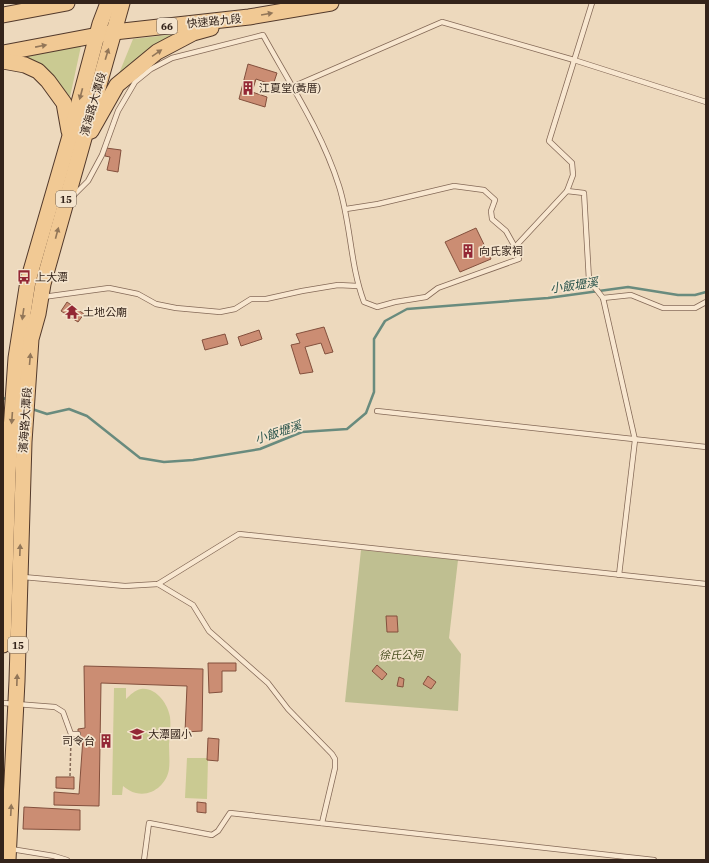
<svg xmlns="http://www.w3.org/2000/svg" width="709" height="863" viewBox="0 0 709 863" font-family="'IBM Plex Serif','Noto Sans TC',serif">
  <rect width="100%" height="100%" fill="#edd9bd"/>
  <g fill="#caca92">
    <path d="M 176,34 L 118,76 L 133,39 Z"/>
    <path d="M 81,46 L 70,97 C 55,77 49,66 25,57 Z"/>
    <path d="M 114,688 L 126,688 L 126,699 C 130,695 135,690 141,689 C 156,687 168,704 170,717 C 171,725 170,736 169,744 C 169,752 170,761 169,769 C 167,784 152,797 136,793 C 131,792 127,789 123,786 L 122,795 L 112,795 Z"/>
    <path d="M 187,758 L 208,758 L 207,799 L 185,798 Z"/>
  </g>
  <path fill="#bfbf91" d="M 361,550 L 458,560 L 449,638 L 461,654 L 458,711 L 345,702 Z"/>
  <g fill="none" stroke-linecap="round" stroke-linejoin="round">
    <g stroke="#698b7e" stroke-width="2.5">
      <path d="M 3,398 L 9,400"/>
      <path d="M 32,409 L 47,414 L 69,409 L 87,416 L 140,458 L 164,462 L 193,460 L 260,449 L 302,432 L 347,429 L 366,413 L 374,392 L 374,339 L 385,321 L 407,309 L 548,298 L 628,287 L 678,295 L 695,295 L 706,292"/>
    </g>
  </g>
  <g fill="#cb8d73" stroke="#83503d">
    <path d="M 248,64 L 277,73 L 273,85 L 256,79 L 252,92 L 267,97 L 265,107 L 239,99 Z"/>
    <path d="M 106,148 L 121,150 L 118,172 L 107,170 L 110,157 L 105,156 Z"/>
    <path d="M 476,228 L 491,259 L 460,272 L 445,242 Z"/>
    <path d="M 67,302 L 84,314 L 78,322 L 61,311 Z"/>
    <path d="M 324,327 L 333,352 L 325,354 L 321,343 L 305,347 L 313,372 L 300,374 L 291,345 L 300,343 L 296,334 Z"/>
    <path d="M 259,330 L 262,339 L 241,346 L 238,337 Z"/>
    <path d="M 225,334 L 228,344 L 205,350 L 202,340 Z"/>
    <path d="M 386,616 L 397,616 L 398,632 L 387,632 Z"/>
    <path d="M 208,663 L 236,663 L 236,671 L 222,671 L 222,692 L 209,693 Z"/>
    <path d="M 377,665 L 387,674 L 382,680 L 372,671 Z"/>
    <path d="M 84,666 L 203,669 L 202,731 L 185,732 L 187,686 L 101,683 L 99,806 L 54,805 L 54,792 L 79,794 L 83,738 L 78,738 L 78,729 L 85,728 Z"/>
    <path d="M 428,676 L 436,682 L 431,689 L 423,684 Z"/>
    <path d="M 399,677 L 404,679 L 403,687 L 397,686 Z"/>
    <rect x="102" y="736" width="8" height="11"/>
    <path d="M 208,738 L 219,739 L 218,761 L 207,760 Z"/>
    <path d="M 56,777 L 74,777 L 74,789 L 56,788 Z"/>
    <path d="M 197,802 L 206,803 L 206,813 L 197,812 Z"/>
    <path d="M 24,807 L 80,810 L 80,830 L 23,829 Z"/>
  </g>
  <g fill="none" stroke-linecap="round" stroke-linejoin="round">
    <defs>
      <g id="service">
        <path d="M 292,87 L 442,22 L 574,60 L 706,102"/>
        <path d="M 567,191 L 584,193 L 589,280 L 603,298 L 635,440 L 619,575"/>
        <path d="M 73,196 L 88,181 L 102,155 L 118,111 L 135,82 L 151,69 L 172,58 L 263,35 C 290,84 322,132 339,186 C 351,224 350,265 364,302 L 377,307 L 395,302 L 426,297 L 438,288 L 519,259 L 515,247 L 567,191 L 573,175 L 572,163 L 549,141 L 592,3"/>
        <path d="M 346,209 L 378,204 L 454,186 L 484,190 L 495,200 L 491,211 L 492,219 L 506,231 L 515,247"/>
        <path d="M 43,297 L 109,288 L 138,294 L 156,304 L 176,308 L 220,312 L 235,309 L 251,299 L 266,299 L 302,291 L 338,285 L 358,286"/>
        <path d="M 603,298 L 631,295 L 663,308 L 695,308 L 706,302"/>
        <path d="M 377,411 L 706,447"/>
        <path d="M 23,577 L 125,586 L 158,584 L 239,534 L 706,584"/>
        <path d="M 158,584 L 193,605 L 209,631 L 268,683 L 288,709 L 332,754 L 335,759 L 335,768 L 322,823"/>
        <path d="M 3,703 L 55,707 L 63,712 L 71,734 L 78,734"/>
        <path d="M 11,849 L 54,856 L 67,860"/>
        <path d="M 144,860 L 149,823 L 212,835 L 218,831 L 230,813 L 654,860"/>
      </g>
      <g id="primary">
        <path d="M 3,15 L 67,3"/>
        <path d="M 3,53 L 114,32 L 249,17 L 331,3"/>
        <path d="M 3,61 L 25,65 L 38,71 L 48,81 L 64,103 L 69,131"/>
        <path d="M 91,131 L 117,85 L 157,52 L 193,33 L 211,28"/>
        <path d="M 3,645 L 8,473 L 16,358 L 28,281 L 70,136 L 100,24 L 108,3"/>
        <path d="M 8,860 L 17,681 L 24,442 L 31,339 L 38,314 L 43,284 L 122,3"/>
      </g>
    </defs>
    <use href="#service" stroke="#846957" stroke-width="6"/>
    <use href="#primary" stroke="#52392b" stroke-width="17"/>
    <path stroke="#846957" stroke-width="1.5" stroke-dasharray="3 2" stroke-linecap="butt" d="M 70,776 L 71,739"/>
    <use href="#service" stroke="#f8e7d0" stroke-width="4.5"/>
    <use href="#primary" stroke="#f1c994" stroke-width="15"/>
  </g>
  <defs><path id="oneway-solid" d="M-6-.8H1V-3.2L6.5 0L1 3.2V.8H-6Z"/></defs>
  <g fill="#927658">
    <use href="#oneway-solid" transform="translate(267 14) rotate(-10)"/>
    <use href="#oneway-solid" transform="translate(41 46) rotate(-11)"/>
    <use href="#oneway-solid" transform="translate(157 53) rotate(-34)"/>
    <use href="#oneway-solid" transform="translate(107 54) rotate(-73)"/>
    <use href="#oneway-solid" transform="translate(81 94) rotate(105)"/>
    <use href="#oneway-solid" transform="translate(57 233) rotate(-75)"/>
    <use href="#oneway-solid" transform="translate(23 314) rotate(98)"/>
    <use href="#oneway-solid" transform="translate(30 359) rotate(-85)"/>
    <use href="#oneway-solid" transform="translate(12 418) rotate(94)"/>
    <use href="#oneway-solid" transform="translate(20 550) rotate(-88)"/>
    <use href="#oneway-solid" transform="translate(17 680) rotate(-88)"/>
    <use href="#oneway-solid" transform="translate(11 810) rotate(-87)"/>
  </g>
  <defs>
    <symbol id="building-bare" viewBox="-9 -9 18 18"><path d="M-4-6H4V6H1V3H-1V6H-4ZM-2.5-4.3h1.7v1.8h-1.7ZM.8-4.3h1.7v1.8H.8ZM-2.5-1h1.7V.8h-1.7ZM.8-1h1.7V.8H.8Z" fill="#932735" stroke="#f4e4cd" stroke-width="2.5" paint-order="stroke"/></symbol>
    <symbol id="bus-bare" viewBox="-9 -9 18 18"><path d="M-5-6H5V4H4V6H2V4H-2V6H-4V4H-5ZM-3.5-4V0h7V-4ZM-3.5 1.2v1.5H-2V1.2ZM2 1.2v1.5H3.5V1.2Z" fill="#932735" stroke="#f4e4cd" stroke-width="2.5" paint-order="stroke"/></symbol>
    <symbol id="temple-bare" viewBox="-9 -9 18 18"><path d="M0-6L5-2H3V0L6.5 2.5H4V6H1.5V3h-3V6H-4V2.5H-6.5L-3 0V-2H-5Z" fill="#932735" stroke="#f4e4cd" stroke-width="2.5" paint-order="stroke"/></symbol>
    <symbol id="school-bare" viewBox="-9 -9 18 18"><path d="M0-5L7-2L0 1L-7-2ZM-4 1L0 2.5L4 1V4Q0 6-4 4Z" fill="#932735" stroke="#f4e4cd" stroke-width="2.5" paint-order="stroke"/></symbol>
  </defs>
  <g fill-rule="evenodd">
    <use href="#building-bare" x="238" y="78" width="20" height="20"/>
    <use href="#building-bare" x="458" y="241" width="20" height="20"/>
    <use href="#bus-bare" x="14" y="267" width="20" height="20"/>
    <use href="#temple-bare" x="62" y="302" width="20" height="20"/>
    <use href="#school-bare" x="127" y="724" width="20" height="20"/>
    <use href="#building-bare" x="96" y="731" width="20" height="20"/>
  </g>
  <g text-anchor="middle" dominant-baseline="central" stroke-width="3.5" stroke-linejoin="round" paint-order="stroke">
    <g fill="#f4e4cd" stroke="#6e5e50" stroke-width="1">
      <rect x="157" y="18" width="20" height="16" rx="3"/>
      <rect x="56" y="191" width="20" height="16" rx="3"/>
      <rect x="8" y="637" width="20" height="16" rx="3"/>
    </g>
    <g font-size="10" font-weight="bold" fill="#34241b">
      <text x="167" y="26">66</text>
      <text x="66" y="199">15</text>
      <text x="18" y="645">15</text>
    </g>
    <g font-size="11" fill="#34241b" stroke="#f4e4cd">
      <text transform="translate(214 21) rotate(-6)">快速路九段</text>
      <text transform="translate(93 104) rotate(-74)">濱海路大潭段</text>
      <text transform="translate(25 420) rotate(-86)">濱海路大潭段</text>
    </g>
    <g font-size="11" fill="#34241b" stroke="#f4e4cd" text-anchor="start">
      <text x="259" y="88">江夏堂(黃厝)</text>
      <text x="479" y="251">向氏家祠</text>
      <text x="35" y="277">上大潭</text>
      <text x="83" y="312">土地公廟</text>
      <text x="148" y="734">大潭國小</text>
      <text x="95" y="741" text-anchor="end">司令台</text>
    </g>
    <g font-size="11" font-style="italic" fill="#4a5022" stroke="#f4e4cd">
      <text x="401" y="655">徐氏公祠</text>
    </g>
    <g font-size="12" font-style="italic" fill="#2a544c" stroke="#f4e4cd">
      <text transform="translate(574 285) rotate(-8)">小飯壢溪</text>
      <text transform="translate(278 432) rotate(-18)">小飯壢溪</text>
    </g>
  </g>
  <rect width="709" height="863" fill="none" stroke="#34241b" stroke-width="8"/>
</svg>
